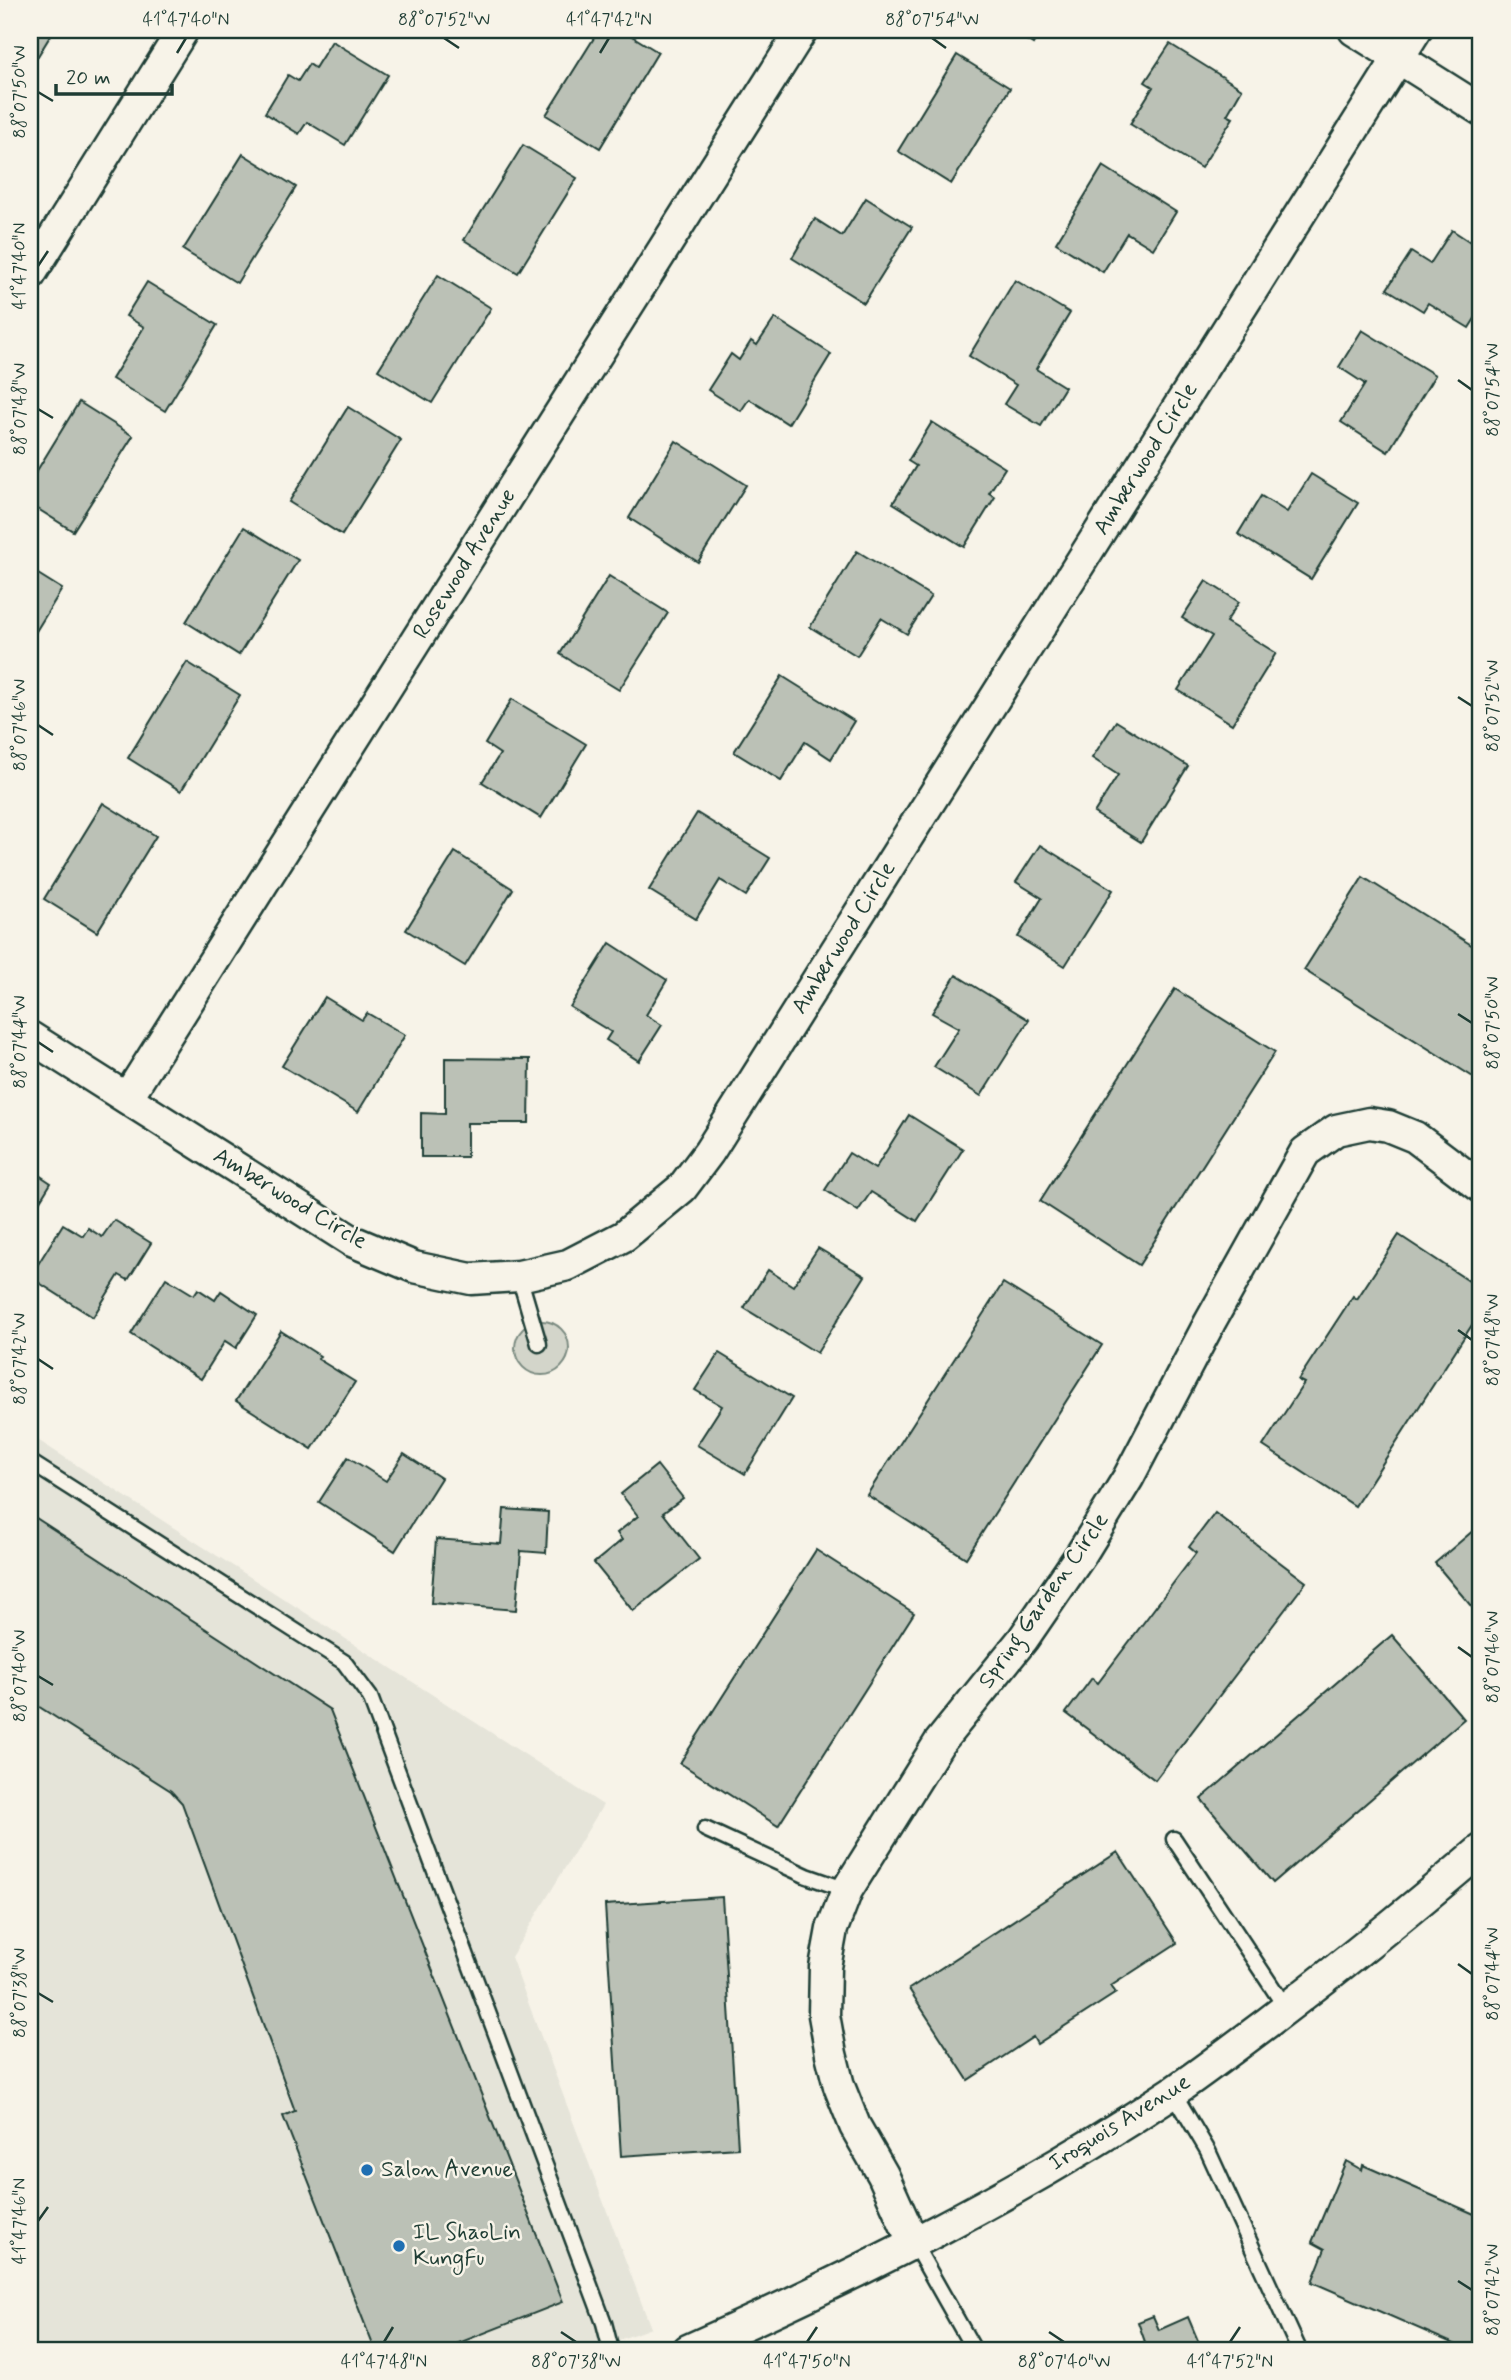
<svg xmlns="http://www.w3.org/2000/svg" width="1511" height="2380" viewBox="0 0 1511 2380" font-family="Mynerve,sans-serif">
  <rect width="100%" height="100%" fill="#f7f3e8"/>
  <filter id="ink" filterUnits="userSpaceOnUse"><feTurbulence type="fractalNoise" baseFrequency=".0143" numOctaves="2"/><feDisplacementMap in="SourceGraphic" scale="14" xChannelSelector="R" yChannelSelector="G"/><feConvolveMatrix kernelMatrix="1 2 1 2 8 2 1 2 1" color-interpolation-filters="sRGB"/></filter>
  <g filter="url(#ink)">
    <path fill="#e5e4d9" d="M 30,1435 L 603,1805 L 511,1957 L 651,2328 L 592,2350 L 30,2350 Z"/>
    <circle fill="#d3d5ca" stroke="#79897f" stroke-width="2" cx="542" cy="1348" r="27"/>
    <g fill="#bbc1b6" stroke="#1f3d34" stroke-width="2">
      <path d="M 30,30 L 47,30 L 52,33 L 30,69 Z"/>
      <path d="M 599,30 L 622,30 L 658,52 L 600,148 L 546,115 Z"/>
      <path d="M 1011,30 L 1041,30 L 1033,44 Z"/>
      <path d="M 332,41 L 388,75 L 345,145 L 307,122 L 299,134 L 265,113 L 288,75 L 298,81 L 309,64 L 315,68 Z"/>
      <path d="M 1170,44 L 1242,89 L 1227,115 L 1233,118 L 1201,168 L 1130,124 L 1153,87 L 1145,82 Z"/>
      <path d="M 957,55 L 1010,88 L 951,184 L 898,151 Z"/>
      <path d="M 523,145 L 577,178 L 518,273 L 464,240 Z"/>
      <path d="M 243,154 L 296,187 L 237,283 L 183,250 Z"/>
      <path d="M 1103,166 L 1176,212 L 1153,249 L 1127,233 L 1103,272 L 1056,243 Z"/>
      <path d="M 866,198 L 912,227 L 864,303 L 792,258 L 815,219 L 842,236 Z"/>
      <path d="M 1452,230 L 1481,249 L 1481,309 L 1469,328 L 1428,303 L 1423,311 L 1387,289 L 1411,252 L 1430,264 Z"/>
      <path d="M 438,275 L 491,308 L 432,403 L 378,370 Z"/>
      <path d="M 1015,280 L 1070,313 L 1036,369 L 1065,387 L 1041,426 L 1004,404 L 1016,385 L 969,356 Z"/>
      <path d="M 147,282 L 217,325 L 165,411 L 112,379 L 144,327 L 126,316 Z"/>
      <path d="M 775,318 L 831,354 L 788,424 L 749,399 L 741,411 L 708,390 L 731,354 L 739,360 L 751,341 L 757,345 Z"/>
      <path d="M 1362,330 L 1435,375 L 1388,452 L 1341,422 L 1365,384 L 1339,367 Z"/>
      <path d="M 79,402 L 133,436 L 73,531 L 30,504 L 30,482 Z"/>
      <path d="M 348,407 L 401,440 L 342,535 L 289,502 Z"/>
      <path d="M 932,422 L 1005,468 L 989,493 L 995,497 L 964,547 L 893,503 L 916,466 L 908,461 Z"/>
      <path d="M 676,441 L 746,485 L 698,562 L 629,518 Z"/>
      <path d="M 1311,474 L 1358,503 L 1311,579 L 1238,534 L 1261,496 L 1287,512 Z"/>
      <path d="M 244,527 L 298,560 L 239,655 L 186,622 Z"/>
      <path d="M 857,551 L 931,596 L 907,634 L 881,618 L 857,656 L 810,627 Z"/>
      <path d="M 30,569 L 62,589 L 30,641 Z"/>
      <path d="M 609,576 L 668,613 L 619,690 L 560,654 Z"/>
      <path d="M 1206,581 L 1239,602 L 1226,622 L 1276,653 L 1232,724 L 1178,690 L 1212,636 L 1182,618 Z"/>
      <path d="M 187,662 L 240,695 L 181,791 L 128,758 Z"/>
      <path d="M 782,676 L 854,721 L 831,759 L 805,742 L 781,781 L 734,752 Z"/>
      <path d="M 512,699 L 586,744 L 541,818 L 482,782 L 500,754 L 485,744 Z"/>
      <path d="M 1116,721 L 1188,766 L 1141,842 L 1094,813 L 1118,775 L 1092,758 Z"/>
      <path d="M 103,803 L 156,836 L 97,932 L 44,899 Z"/>
      <path d="M 697,813 L 770,858 L 746,896 L 720,880 L 696,919 L 649,890 Z"/>
      <path d="M 1040,845 L 1113,890 L 1065,966 L 1018,937 L 1042,898 L 1016,882 Z"/>
      <path d="M 455,852 L 513,889 L 465,966 L 406,930 Z"/>
      <path d="M 1363,877 L 1481,951 L 1481,1082 L 1304,970 Z"/>
      <path d="M 610,943 L 667,980 L 646,1015 L 662,1025 L 639,1061 L 606,1040 L 611,1032 L 570,1007 Z"/>
      <path d="M 956,975 L 1029,1020 L 981,1096 L 934,1067 L 959,1028 L 932,1013 Z"/>
      <path d="M 1175,989 L 1275,1052 L 1139,1265 L 1040,1201 Z"/>
      <path d="M 325,997 L 362,1020 L 367,1013 L 405,1035 L 358,1112 L 282,1066 Z"/>
      <path d="M 445,1058 L 530,1059 L 529,1123 L 467,1123 L 467,1157 L 421,1157 L 421,1113 L 445,1114 Z"/>
      <path d="M 909,1115 L 963,1149 L 917,1221 L 871,1192 L 858,1211 L 825,1190 L 849,1153 L 875,1169 Z"/>
      <path d="M 30,1169 L 51,1183 L 30,1217 Z"/>
      <path d="M 114,1220 L 151,1243 L 128,1280 L 119,1275 L 93,1317 L 30,1277 L 63,1224 L 83,1236 L 88,1228 L 102,1237 Z"/>
      <path d="M 1399,1235 L 1481,1289 L 1481,1311 L 1355,1506 L 1263,1446 L 1304,1383 L 1298,1380 L 1353,1296 L 1357,1299 Z"/>
      <path d="M 818,1248 L 865,1276 L 817,1353 L 744,1308 L 768,1270 L 793,1286 Z"/>
      <path d="M 166,1278 L 194,1295 L 198,1289 L 215,1300 L 221,1291 L 257,1315 L 236,1348 L 225,1341 L 201,1379 L 131,1334 Z"/>
      <path d="M 1003,1283 L 1102,1345 L 966,1558 L 867,1495 Z"/>
      <path d="M 281,1331 L 320,1356 L 318,1359 L 355,1382 L 312,1449 L 236,1401 Z"/>
      <path d="M 719,1353 L 792,1398 L 745,1474 L 697,1445 L 722,1406 L 695,1390 Z"/>
      <path d="M 404,1454 L 441,1478 L 395,1551 L 319,1502 L 348,1457 L 386,1481 Z"/>
      <path d="M 657,1465 L 683,1498 L 663,1513 L 699,1559 L 633,1611 L 594,1563 L 622,1540 L 617,1533 L 638,1516 L 621,1494 Z"/>
      <path d="M 504,1509 L 548,1512 L 546,1553 L 521,1551 L 516,1610 L 431,1603 L 436,1539 L 501,1544 Z"/>
      <path d="M 1215,1513 L 1306,1582 L 1155,1780 L 1066,1713 L 1092,1678 L 1098,1683 L 1196,1553 L 1189,1547 Z"/>
      <path d="M 30,1514 L 330,1710 L 563,2302 L 441,2350 L 375,2350 L 283,2116 L 295,2111 L 182,1803 L 171,1791 L 30,1701 Z"/>
      <path d="M 1481,1524 L 1481,1618 L 1435,1563 Z"/>
      <path d="M 816,1550 L 914,1613 L 778,1826 L 680,1763 Z"/>
      <path d="M 1392,1635 L 1464,1719 L 1273,1883 L 1201,1799 Z"/>
      <path d="M 1118,1852 L 1177,1943 L 1111,1986 L 1116,1993 L 1037,2044 L 1033,2037 L 968,2080 L 909,1989 Z"/>
      <path d="M 722,1897 L 738,2148 L 621,2156 L 605,1905 Z"/>
      <path d="M 1346,2161 L 1362,2170 L 1363,2165 L 1481,2217 L 1481,2350 L 1468,2350 L 1312,2282 L 1325,2249 L 1312,2242 Z"/>
      <path d="M 1153,2316 L 1159,2330 L 1188,2317 L 1202,2350 L 1124,2350 L 1145,2342 L 1138,2322 Z"/>
    </g>
    <g fill="none" stroke-linecap="round" stroke-linejoin="round">
      <defs>
        <g id="service">
          <path d="M 519,1276 L 539,1344"/>
          <path d="M 30,1462 L 344,1662 L 370,1697 L 604,2323 L 611,2350"/>
          <path d="M 705,1829 L 807,1876 L 847,1890"/>
          <path d="M 1174,1839 L 1286,2008"/>
          <path d="M 1173,2092 L 1208,2151 L 1299,2350"/>
          <path d="M 913,2242 L 974,2350"/>
        </g>
        <g id="minor">
          <path d="M 1354,30 L 1481,110"/>
          <path d="M 30,275 L 183,30"/>
          <path d="M 30,1037 L 352,1241 L 414,1267 L 471,1279 L 519,1276 L 568,1265 L 624,1236 L 682,1188 L 709,1152 L 1416,30"/>
          <path d="M 127,1098 L 802,30"/>
          <path d="M 913,2242 L 883,2175 L 855,2126 L 839,2086 L 831,2054 L 824,2015 L 825,1967 L 832,1929 L 847,1890 L 939,1743 L 1023,1639 L 1082,1553 L 1128,1478 L 1210,1322 L 1305,1152 L 1336,1130 L 1369,1123 L 1388,1126 L 1415,1137 L 1481,1187"/>
          <path d="M 688,2350 C 855,2276 1021,2193 1173,2092 C 1205,2070 1236,2046 1267,2023 C 1340,1967 1411,1910 1481,1850"/>
        </g>
      </defs>
      <use href="#service" stroke="#1f3d34" stroke-width="19"/>
      <use href="#minor" stroke="#1f3d34" stroke-width="35"/>
      <use href="#service" stroke="#f7f3e8" stroke-width="14"/>
      <use href="#minor" stroke="#f7f3e8" stroke-width="30"/>
    </g>
  </g>
  <path fill="none" stroke="#1f3d34" stroke-width="2.5" d="M 444,38 L 459,48M 932,38 L 946,48M 177,53 L 186,38M 600,53 L 609,38M 38,92 L 53,101M 38,266 L 48,251M 1458,380 L 1472,390M 38,409 L 53,418M 1458,697 L 1472,706M 38,725 L 53,735M 1458,1014 L 1472,1023M 38,1042 L 53,1052M 1458,1330 L 1472,1340M 38,1359 L 53,1369M 1458,1647 L 1472,1657M 38,1676 L 53,1685M 1458,1964 L 1472,1974M 38,1993 L 53,2002M 38,2221 L 48,2207M 1458,2281 L 1472,2290M 561,2332 L 576,2342M 1049,2332 L 1064,2342M 384,2342 L 393,2327M 807,2342 L 817,2327M 1230,2342 L 1240,2327"/>
  <g fill="#1f6fb2" stroke="#f7f3e8" stroke-width="2.5">
    <circle cx="367" cy="2170" r="7"/>
    <circle cx="399" cy="2246" r="7"/>
  </g>
  <g text-anchor="middle" dominant-baseline="central" stroke-width="5" stroke-linejoin="round" paint-order="stroke">
    <g font-size="23" fill="#1f3d34" stroke="#f7f3e8">
      <text transform="translate(1146 459) rotate(-58)">Amberwood Circle</text>
      <text transform="translate(465 564) rotate(-58)">Rosewood Avenue</text>
      <text transform="translate(844 938) rotate(-58)">Amberwood Circle</text>
      <text transform="translate(290 1199) rotate(31)">Amberwood Circle</text>
      <text transform="translate(1044 1601) rotate(-55)">Spring Garden Circle</text>
      <text transform="translate(1120 2123) rotate(-32)">Iroquois Avenue</text>
    </g>
    <g font-size="23" fill="#1f3d34" stroke="#f7f3e8" text-anchor="start">
      <text x="381" y="2170">Salon Avenue</text>
      <text x="413" y="2233">IL ShaoLin<tspan x="413" dy="26">KungFu</tspan></text>
    </g>
  </g>
  <rect width="1511" height="2380" fill="none" stroke="#f7f3e8" stroke-width="77"/>
  <path d="M56 84v10h116v-10" fill="none" stroke="#1f3d34" stroke-width="3.5"/>
  <text x="66" y="84" font-size="21" fill="#1f3d34" stroke="#f7f3e8" stroke-width="5" paint-order="stroke">20 m</text>
  <rect x="38" y="38" width="1434" height="2304" fill="none" stroke="#1f3d34" stroke-width="2.5"/>
  <g font-size="18" text-anchor="middle" fill="#1f3d34">
    <text x="186" y="25">41°47'40"N</text>
    <text x="444" y="25">88°07'52"W</text>
    <text x="609" y="25">41°47'42"N</text>
    <text x="932" y="25">88°07'54"W</text>
    <text transform="translate(19 92) rotate(-90)" y="6">88°07'50"W</text>
    <text transform="translate(19 266) rotate(-90)" y="6">41°47'40"N</text>
    <text transform="translate(1492 390) rotate(-90)" y="6">88°07'54"W</text>
    <text transform="translate(19 409) rotate(-90)" y="6">88°07'48"W</text>
    <text transform="translate(1492 706) rotate(-90)" y="6">88°07'52"W</text>
    <text transform="translate(19 725) rotate(-90)" y="6">88°07'46"W</text>
    <text transform="translate(1492 1023) rotate(-90)" y="6">88°07'50"W</text>
    <text transform="translate(19 1042) rotate(-90)" y="6">88°07'44"W</text>
    <text transform="translate(1492 1340) rotate(-90)" y="6">88°07'48"W</text>
    <text transform="translate(19 1359) rotate(-90)" y="6">88°07'42"W</text>
    <text transform="translate(1492 1657) rotate(-90)" y="6">88°07'46"W</text>
    <text transform="translate(19 1676) rotate(-90)" y="6">88°07'40"W</text>
    <text transform="translate(1492 1974) rotate(-90)" y="6">88°07'44"W</text>
    <text transform="translate(19 1993) rotate(-90)" y="6">88°07'38"W</text>
    <text transform="translate(19 2221) rotate(-90)" y="6">41°47'46"N</text>
    <text transform="translate(1492 2290) rotate(-90)" y="6">88°07'42"W</text>
    <text x="384" y="2367">41°47'48"N</text>
    <text x="576" y="2367">88°07'38"W</text>
    <text x="807" y="2367">41°47'50"N</text>
    <text x="1064" y="2367">88°07'40"W</text>
    <text x="1230" y="2367">41°47'52"N</text>
  </g>
</svg>
